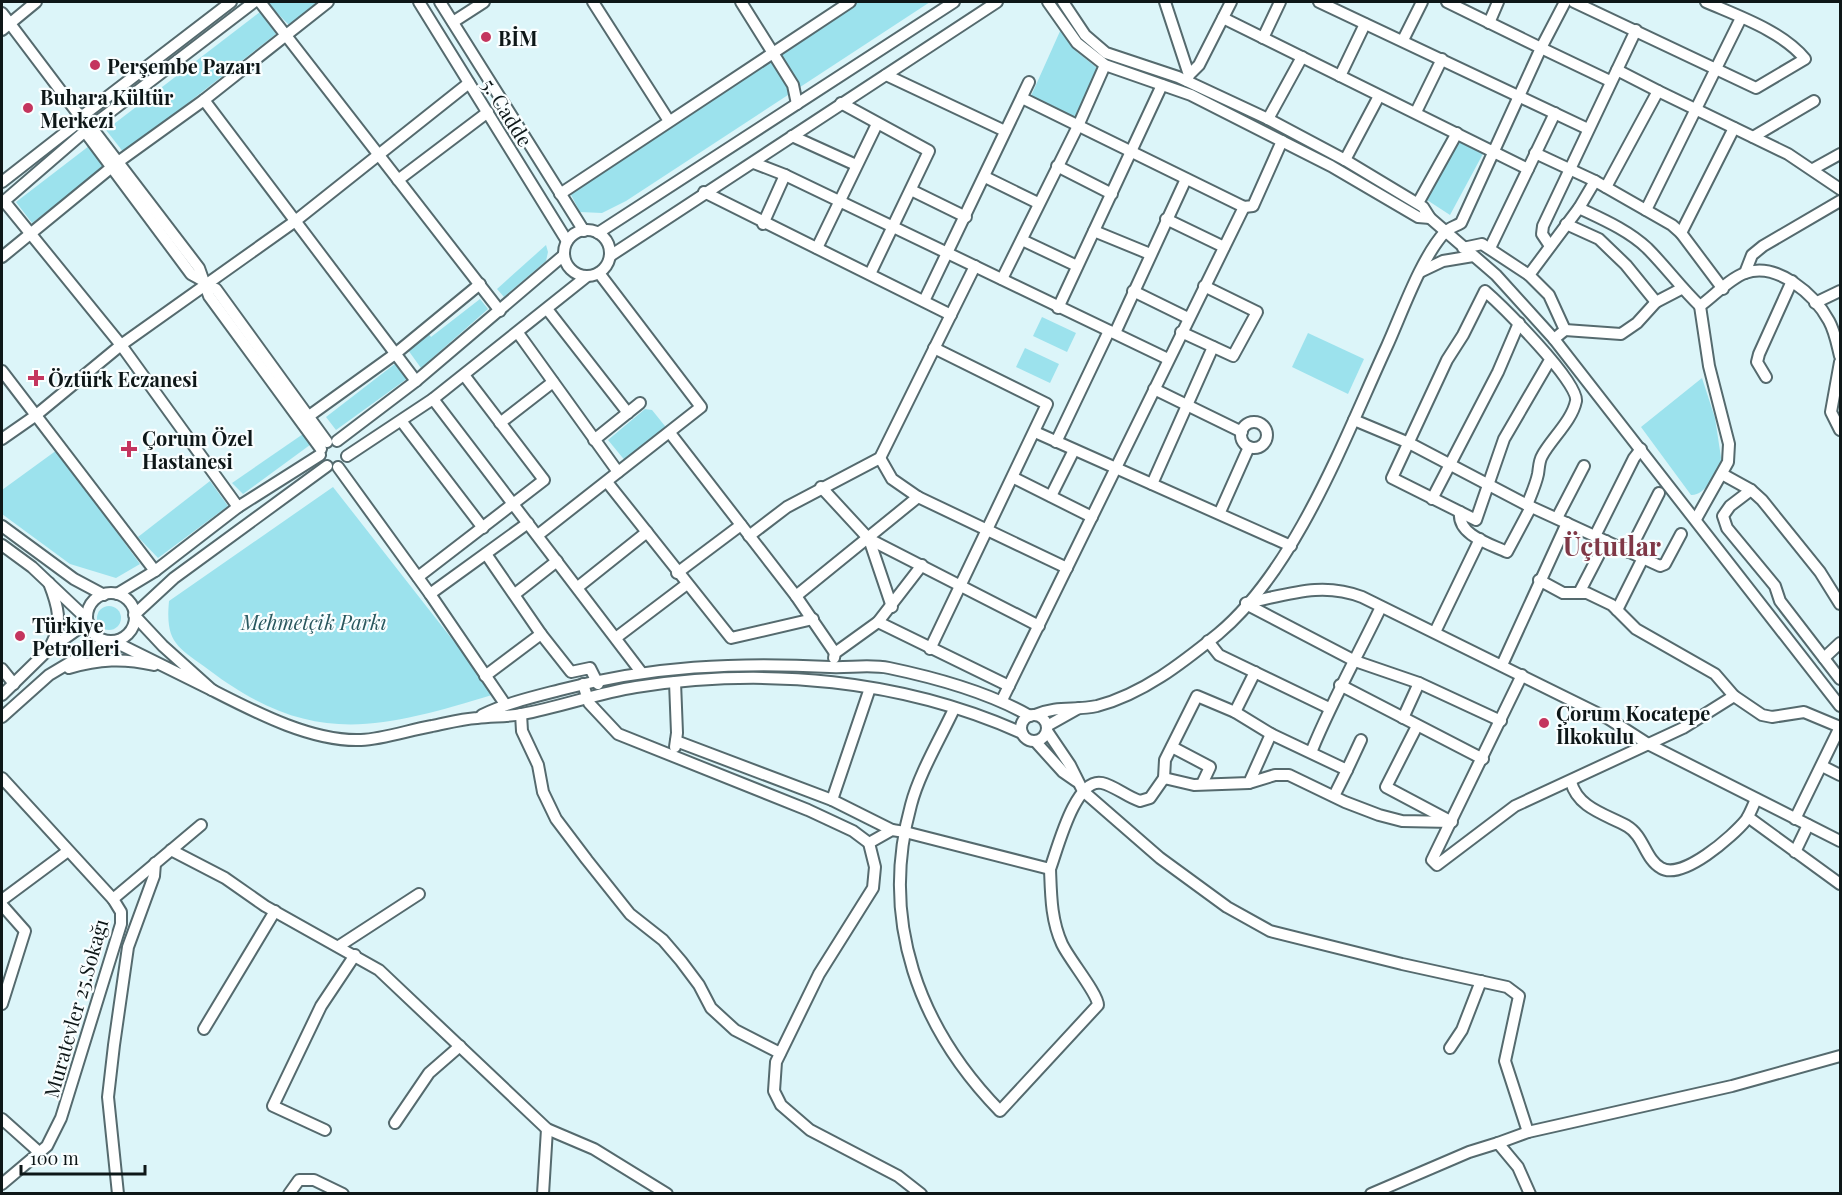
<svg xmlns="http://www.w3.org/2000/svg" width="1842" height="1195" viewBox="0 0 1842 1195" font-family="'Playfair Display',serif">
  <rect width="100%" height="100%" fill="#dcf5f9"/>
  <g fill="#9ce2ed">
    <path d="M 269,2 L 318,2 L 289,25 L 267,3 Z"/>
    <path d="M 858,2 L 930,2 L 626,201 L 602,213 L 580,212 L 570,193 Z"/>
    <path d="M 260,12 L 276,34 L 124,153 L 106,130 Z"/>
    <path d="M 1061,29 L 1077,52 L 1101,71 L 1076,119 L 1031,96 Z"/>
    <path d="M 1460,138 L 1485,150 L 1450,215 L 1424,198 Z"/>
    <path d="M 89,146 L 106,167 L 32,223 L 16,202 Z"/>
    <path d="M 546,245 L 548,252 L 546,261 L 504,297 L 497,289 Z"/>
    <path d="M 480,299 L 488,309 L 421,368 L 408,350 L 428,333 L 431,337 Z"/>
    <path d="M 1042,317 L 1076,333 L 1067,352 L 1033,336 Z"/>
    <path d="M 1308,333 L 1364,359 L 1348,394 L 1292,367 Z"/>
    <path d="M 1025,348 L 1059,364 L 1050,383 L 1016,367 Z"/>
    <path d="M 396,363 L 408,378 L 336,430 L 326,417 Z"/>
    <path d="M 1702,378 L 1715,418 L 1722,464 C 1715,474 1705,496 1691,495 L 1641,427 Z"/>
    <path d="M 645,409 L 652,410 L 669,431 L 627,463 L 608,440 Z"/>
    <path d="M 306,432 L 314,442 L 243,494 L 232,483 Z"/>
    <path d="M 57,450 L 140,564 L 116,578 L 70,564 L 2,514 L 2,490 Z"/>
    <path d="M 210,481 L 228,506 L 158,558 L 138,537 Z"/>
    <path d="M 333,487 L 495,694 C 380,729 312,748 209,670 C 178,647 165,644 169,601 Z"/>
    <circle cx="109" cy="618" r="12"/>
  </g>
  <g fill="none" stroke-linecap="round" stroke-linejoin="round">
    <defs>
      <g id="minor">
        <path d="M 260,2 L 500,311"/>
        <path d="M 419,2 L 567,241"/>
        <path d="M 440,2 L 584,231"/>
        <path d="M 593,2 L 669,121"/>
        <path d="M 741,2 L 793,85 L 797,104"/>
        <path d="M 1048,2 L 1077,43 L 1105,65 L 1191,95 L 1331,166 L 1418,217 L 1430,218"/>
        <path d="M 1063,2 L 1085,35 L 1106,53 L 1178,77 L 1268,119 L 1345,160 L 1423,207 L 1430,218 L 1496,275 L 1554,339 L 1840,706"/>
        <path d="M 1165,2 L 1189,75"/>
        <path d="M 1319,2 L 1588,129"/>
        <path d="M 1565,2 L 1541,48 L 1610,81"/>
        <path d="M 1574,2 L 1756,88 L 1805,59 C 1782,31 1738,16 1706,2"/>
        <path d="M 2,13 L 79,115"/>
        <path d="M 1223,18 L 1528,169"/>
        <path d="M 453,22 L 484,2"/>
        <path d="M 1489,23 L 1498,2"/>
        <path d="M 2,30 L 36,2"/>
        <path d="M 1263,38 L 1280,2"/>
        <path d="M 1403,40 L 1422,2"/>
        <path d="M 1617,70 L 1658,91"/>
        <path d="M 886,75 L 1005,131"/>
        <path d="M 1340,76 L 1365,24"/>
        <path d="M 1187,81 L 1189,75 L 1199,65 L 1231,2"/>
        <path d="M 1022,98 L 1244,207 L 1253,206 L 1282,141"/>
        <path d="M 204,100 L 416,381"/>
        <path d="M 841,103 L 929,151 L 870,274"/>
        <path d="M 1416,112 L 1442,59"/>
        <path d="M 85,114 L 231,2"/>
        <path d="M 1268,119 L 1302,57"/>
        <path d="M 93,125 L 254,2"/>
        <path d="M 92,128 L 199,268 L 209,296 L 321,449"/>
        <path d="M 86,133 L 191,274 L 202,280"/>
        <path d="M 792,136 L 856,165"/>
        <path d="M 1753,137 L 1814,101"/>
        <path d="M 1535,153 L 1595,181 L 1672,225 L 1681,233 L 1723,289"/>
        <path d="M 1345,160 L 1379,96"/>
        <path d="M 754,163 L 785,175 L 1168,359"/>
        <path d="M 1057,166 L 1112,194"/>
        <path d="M 1813,169 L 1840,154"/>
        <path d="M 985,177 L 1038,203"/>
        <path d="M 398,180 L 488,112"/>
        <path d="M 2,182 L 75,125"/>
        <path d="M 1606,187 L 1658,91 L 1788,154 L 1840,189"/>
        <path d="M 911,190 L 966,217"/>
        <path d="M 704,192 L 951,315"/>
        <path d="M 560,194 L 850,2"/>
        <path d="M 4,201 L 121,345 L 238,507"/>
        <path d="M 2,203 L 83,133"/>
        <path d="M 1418,203 L 1457,133"/>
        <path d="M 1579,208 C 1602,219 1628,230 1647,248 C 1666,267 1681,288 1700,306"/>
        <path d="M 1646,210 L 1741,18"/>
        <path d="M 1166,219 L 1224,247"/>
        <path d="M 763,224 L 785,175"/>
        <path d="M 1566,224 L 1599,239 L 1626,265 L 1656,302"/>
        <circle cx="587" cy="253" r="23"/>
        <path d="M 1094,231 L 1150,254"/>
        <path d="M 598,233 L 954,2"/>
        <path d="M 1681,233 L 1734,128"/>
        <path d="M 1022,240 L 1077,266"/>
        <path d="M 1550,246 L 1542,234 L 1543,226 L 1636,30"/>
        <path d="M 817,248 L 877,124"/>
        <path d="M 1463,248 L 1482,244 L 1529,275 L 1549,295 L 1565,330 L 1554,339"/>
        <path d="M 1490,248 L 1555,113"/>
        <path d="M 610,256 L 997,2"/>
        <path d="M 2,257 L 118,162 L 204,100 L 328,2"/>
        <path d="M 1422,271 L 1443,261 L 1473,256"/>
        <path d="M 1745,273 L 1752,255 L 1763,246 L 1840,201"/>
        <path d="M 1529,275 L 1579,208 L 1595,181"/>
        <path d="M 1002,279 L 1078,126 L 1105,65"/>
        <path d="M 207,287 L 216,289 L 327,442"/>
        <path d="M 1133,291 L 1188,318"/>
        <path d="M 924,301 L 1029,82"/>
        <path d="M 1815,303 L 1840,291"/>
        <path d="M 1058,308 L 1162,85"/>
        <path d="M 547,309 L 628,413"/>
        <path d="M 1565,330 L 1621,334 L 1637,323 L 1656,302 L 1681,289"/>
        <path d="M 1181,332 L 1233,356 L 1257,312 L 1204,286"/>
        <path d="M 518,333 L 618,472"/>
        <path d="M 1115,333 L 1186,179"/>
        <path d="M 1840,362 L 1831,412 L 1840,430"/>
        <path d="M 2,371 L 155,571"/>
        <path d="M 1766,377 L 1757,362 L 1759,354 L 1792,281"/>
        <path d="M 1154,389 L 1242,432"/>
        <path d="M 433,399 L 641,672"/>
        <path d="M 309,416 L 395,354 L 480,284"/>
        <path d="M 1354,420 L 1409,443 L 1527,505 L 1660,566 L 1665,564 L 1681,534"/>
        <path d="M 402,422 L 483,528"/>
        <circle cx="1254" cy="435" r="13"/>
        <path d="M 500,423 L 553,382"/>
        <path d="M 1035,432 L 1291,546"/>
        <path d="M 670,433 L 796,596 L 835,653"/>
        <path d="M 2,439 L 35,416 L 121,345 L 294,222 L 469,83"/>
        <path d="M 594,440 L 640,403"/>
        <path d="M 337,441 L 416,381 L 564,255"/>
        <path d="M 1056,442 L 1109,331"/>
        <path d="M 347,456 L 433,399 L 586,277"/>
        <path d="M 880,458 L 892,479 L 918,497 L 1067,568"/>
        <path d="M 338,467 L 430,594 L 505,704"/>
        <path d="M 1722,474 L 1751,490 L 1762,500 L 1820,572 L 1840,604"/>
        <path d="M 1014,478 L 1092,517"/>
        <path d="M 607,482 L 731,638 L 813,619"/>
        <path d="M 1152,484 L 1213,347"/>
        <path d="M 821,487 L 869,539 L 1039,626"/>
        <path d="M 1751,490 L 1730,506 L 1723,516 L 1727,528 L 1775,586 L 1780,601 L 1840,679"/>
        <path d="M 1051,496 L 1074,450"/>
        <path d="M 1432,499 L 1498,372 L 1519,323"/>
        <path d="M 1527,505 C 1531,495 1536,484 1538,474 C 1539,468 1539,461 1542,456 C 1551,439 1572,421 1576,401 C 1579,382 1501,305 1485,291 L 1463,335 L 1447,360 L 1392,478 L 1476,520 L 1504,439 L 1550,360"/>
        <path d="M 1220,512 L 1249,447"/>
        <path d="M 1460,512 C 1457,535 1490,544 1507,552 L 1531,507"/>
        <path d="M 1557,518 L 1584,466"/>
        <path d="M 1696,519 L 1728,462 L 1729,444 L 1709,366 L 1700,306 C 1714,296 1729,279 1745,273 C 1777,261 1815,295 1829,321 C 1835,332 1837,344 1840,356"/>
        <path d="M 2,526 L 74,579 L 104,595"/>
        <path d="M 538,535 L 701,407 L 599,273"/>
        <path d="M 749,536 L 787,507 L 880,458 L 975,266"/>
        <path d="M 1595,536 L 1634,458 L 1641,449"/>
        <path d="M 869,539 L 892,607"/>
        <path d="M 2,545 L 32,567 L 87,619"/>
        <path d="M 1629,552 L 1659,493"/>
        <path d="M 486,554 L 541,634 L 571,672 L 590,668 L 598,684"/>
        <path d="M 677,573 L 741,525"/>
        <path d="M 418,577 L 544,480 L 464,375"/>
        <path d="M 1539,580 L 1563,593 L 1587,593 L 1612,605 L 1636,629 L 1715,674 L 1734,696 L 1762,715 L 1772,717 L 1804,712 L 1840,727 L 1795,819"/>
        <path d="M 49,583 C 58,606 63,623 51,645"/>
        <path d="M 578,587 L 647,532"/>
        <path d="M 1579,593 L 1606,541"/>
        <circle cx="111" cy="617" r="24"/>
        <path d="M 117,594 L 155,571 L 238,507 L 320,455"/>
        <path d="M 430,594 L 528,523"/>
        <path d="M 515,594 L 557,561"/>
        <path d="M 796,596 L 918,497"/>
        <path d="M 1246,603 C 1287,595 1321,581 1362,597 L 1609,719 L 1648,744 L 1840,841"/>
        <path d="M 1246,604 L 1355,661 L 1419,683 L 1501,721"/>
        <path d="M 1617,610 L 1643,558"/>
        <path d="M 878,622 L 1009,686"/>
        <path d="M 1435,632 L 1480,539"/>
        <path d="M 617,637 L 687,584"/>
        <path d="M 113,641 L 212,690 L 163,646 L 134,615 L 174,578 L 327,466"/>
        <path d="M 1208,641 L 1219,655 L 1329,708"/>
        <path d="M 930,649 L 1047,404 L 934,348"/>
        <path d="M 834,658 L 835,653 L 878,622 L 922,565"/>
        <path d="M 1824,658 L 1840,643"/>
        <path d="M 1502,665 L 1567,523"/>
        <path d="M 69,668 C 99,659 124,658 154,665"/>
        <path d="M 2,669 L 14,684"/>
        <path d="M 1522,675 L 1432,860 L 1437,865 L 1515,806 L 1683,728 L 1734,696"/>
        <path d="M 485,676 L 541,634"/>
        <path d="M 675,682 L 677,733 L 675,747"/>
        <path d="M 583,684 L 589,703 L 618,734 L 808,810 L 853,831 L 869,843 L 875,867 L 873,888 L 819,974 L 776,1062 L 774,1091 L 781,1105 L 810,1130 L 898,1176 L 921,1194"/>
        <path d="M 1340,685 L 1483,759"/>
        <path d="M 212,690 C 255,712 312,742 361,740 C 384,739 409,730 432,726 C 447,723 462,719 477,718 C 492,716 507,717 522,714 C 560,707 598,693 636,687 C 766,667 902,679 1022,733"/>
        <path d="M 2,695 L 47,651 L 88,622"/>
        <path d="M 1002,700 L 1244,207"/>
        <path d="M 954,709 C 940,739 919,774 911,805 C 879,921 919,1028 1000,1111 L 1098,1005 C 1098,994 1069,959 1062,944 C 1051,920 1051,895 1050,869"/>
        <path d="M 1235,712 L 1255,672"/>
        <path d="M 521,714 L 522,731 L 538,765 L 543,792 L 556,819 L 587,860 L 630,914 L 663,940 L 681,961 L 699,985 L 711,1008 L 735,1030 L 780,1053"/>
        <path d="M 482,715 C 507,703 533,697 560,690 C 649,666 738,662 830,667 C 849,668 870,664 889,668 C 937,678 988,692 1030,716"/>
        <path d="M 1035,715 C 1058,705 1075,711 1097,706 C 1143,694 1182,663 1218,634 C 1296,569 1345,437 1387,346 C 1402,313 1421,258 1445,232 C 1449,228 1456,226 1461,223 L 1541,48 L 1447,2"/>
        <circle cx="1034" cy="728" r="13"/>
        <path d="M 2,717 L 49,675 L 106,641"/>
        <path d="M 1403,718 L 1419,683"/>
        <path d="M 1047,726 L 1079,708"/>
        <path d="M 1417,726 L 1386,787 L 1450,821"/>
        <path d="M 1047,731 L 1070,765 L 1083,791 L 1160,858 L 1227,907 L 1270,931 L 1402,964 L 1507,987 L 1519,996 L 1505,1061 L 1528,1132"/>
        <path d="M 676,741 L 832,800 L 892,830"/>
        <path d="M 1035,741 L 1063,772 L 1076,781"/>
        <path d="M 1172,747 L 1210,767 L 1202,784"/>
        <path d="M 1312,750 C 1332,701 1358,655 1381,607"/>
        <path d="M 1822,766 L 1840,775"/>
        <path d="M 2,778 L 113,899"/>
        <path d="M 1164,778 L 1165,760 L 1197,696 L 1235,712 L 1271,734 L 1347,770 L 1361,740"/>
        <path d="M 1571,782 C 1578,808 1605,814 1627,826 C 1644,836 1645,859 1661,868 C 1682,881 1733,836 1746,820 C 1750,814 1753,806 1756,799"/>
        <path d="M 1249,783 L 1275,775 L 1289,775 L 1345,802 L 1379,815 L 1402,821 L 1452,822"/>
        <path d="M 1334,796 L 1347,770"/>
        <path d="M 832,800 L 870,688"/>
        <path d="M 1748,817 L 1840,884"/>
        <path d="M 869,843 L 892,830 L 905,832 L 1050,869 C 1057,851 1075,777 1102,783 C 1115,786 1127,797 1140,801 L 1150,798 L 1164,778 L 1194,785 L 1249,783 L 1271,734"/>
        <path d="M 171,850 L 225,878 L 265,906 L 379,970 L 547,1129 L 594,1149 L 667,1194"/>
        <path d="M 1795,852 L 1808,825"/>
        <path d="M 2,900 L 68,851"/>
        <path d="M 2,905 L 25,931 L 2,1004"/>
        <path d="M 339,946 L 419,894"/>
        <path d="M 204,1029 L 275,911"/>
        <path d="M 1450,1048 L 1462,1030 L 1481,981"/>
        <path d="M 2,1119 L 40,1153"/>
        <path d="M 395,1123 L 429,1073 L 460,1046"/>
        <path d="M 325,1130 L 273,1106 L 321,1006 L 355,955"/>
        <path d="M 1498,1143 L 1528,1132 L 1732,1086 L 1840,1056"/>
        <path d="M 2,1184 L 47,1146 L 61,1118 L 121,924 L 121,912 L 113,899 L 201,825"/>
        <path d="M 118,1194 L 108,1097 L 114,1045 L 128,947 L 154,876 L 155,863"/>
        <path d="M 289,1194 L 299,1180 L 314,1180 L 343,1194"/>
        <path d="M 543,1194 L 547,1129"/>
        <path d="M 1371,1194 L 1469,1152 L 1498,1143 L 1518,1167 L 1530,1194"/>
      </g>
    </defs>
    <use href="#minor" stroke="#556a6e" stroke-width="14"/>
    <use href="#minor" stroke="#fff" stroke-width="10"/>
  </g>
  <g fill="#c4355e" stroke="#f9feff" stroke-width="2">
    <circle cx="486" cy="37" r="6"/>
    <circle cx="95" cy="65" r="6"/>
    <circle cx="28" cy="108" r="6"/>
    <path d="M33 369h6v6h6v6h-6v6h-6v-6h-6v-6h6z"/>
    <path d="M126 440h6v6h6v6h-6v6h-6v-6h-6v-6h6z"/>
    <circle cx="20" cy="636" r="6"/>
    <circle cx="1544" cy="723" r="6"/>
  </g>
  <g text-anchor="middle" dominant-baseline="central" stroke-width="4.5" stroke-linejoin="round" paint-order="stroke">
    <g font-size="20" font-weight="bold" fill="#0e1718" stroke="#f9feff" text-anchor="start">
      <text x="498" y="37">BİM</text>
      <text x="107" y="65">Perşembe Pazarı</text>
      <text x="40" y="96">Buhara Kültür<tspan x="40" dy="23">Merkezi</tspan></text>
      <text x="48" y="378">Öztürk Eczanesi</text>
      <text x="142" y="437">Çorum Özel<tspan x="142" dy="23">Hastanesi</tspan></text>
      <text x="32" y="624">Türkiye<tspan x="32" dy="23">Petrolleri</tspan></text>
      <text x="1556" y="712">Çorum Kocatepe<tspan x="1556" dy="23">İlkokulu</tspan></text>
    </g>
    <g font-size="20" fill="#0e1718" stroke="#f9feff">
      <text transform="translate(508 112) rotate(58)">5. Cadde</text>
      <text transform="translate(75 1008) rotate(-74)">Muratevler 25.Sokağı</text>
    </g>
    <g font-size="20" font-style="italic" fill="#29575e" stroke="#f9feff">
      <text x="314" y="621">Mehmetçik Parkı</text>
    </g>
    <g font-size="26" font-weight="bold" fill="#7f3847" stroke="#f9feff">
      <text x="1612" y="545">Üçtutlar</text>
    </g>
  </g>
  <rect width="1842" height="1195" fill="none" stroke="#0e1718" stroke-width="6"/>
  <path d="M21 1165v9h124v-9" fill="none" stroke="#0e1718" stroke-width="3"/>
  <text x="30" y="1165" font-size="18" fill="#0e1718" stroke="#f9feff" stroke-width="4.5" paint-order="stroke">100 m</text>
</svg>
